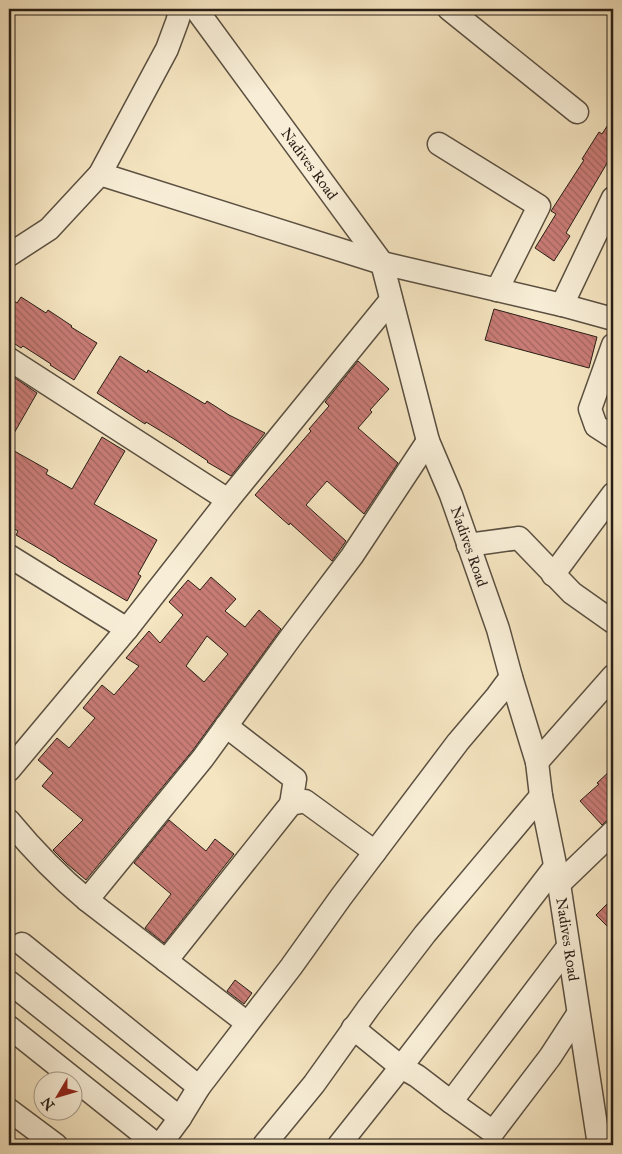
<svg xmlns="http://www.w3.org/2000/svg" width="622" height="1154" viewBox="0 0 622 1154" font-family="'IM FELL Great Primer',serif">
  <defs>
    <pattern id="building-back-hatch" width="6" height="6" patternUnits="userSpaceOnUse" patternTransform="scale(1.25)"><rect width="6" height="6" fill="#c97c76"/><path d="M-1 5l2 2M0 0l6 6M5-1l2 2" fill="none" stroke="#a36560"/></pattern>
  </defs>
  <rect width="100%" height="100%" fill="#f5e5c1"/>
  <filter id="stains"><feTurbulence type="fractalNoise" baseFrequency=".004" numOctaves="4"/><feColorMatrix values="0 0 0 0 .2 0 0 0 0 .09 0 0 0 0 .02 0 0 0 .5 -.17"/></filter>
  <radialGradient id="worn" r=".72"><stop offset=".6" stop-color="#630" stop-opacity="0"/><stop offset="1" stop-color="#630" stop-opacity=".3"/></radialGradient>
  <g fill="url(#building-back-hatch)" stroke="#281e16" fill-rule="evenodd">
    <path d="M 613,117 L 613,153 L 566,233 L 570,236 L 554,261 L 535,248 L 556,214 L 551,211 L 584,160 L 582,159 L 599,132 L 602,134 Z"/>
    <path d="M 21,297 L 46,313 L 48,310 L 72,326 L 71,327 L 97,343 L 74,380 L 50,365 L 51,364 L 23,346 L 21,348 L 9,340 L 9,298 L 17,303 Z"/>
    <path d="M 494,309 L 597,337 L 589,368 L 485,340 Z"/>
    <path d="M 120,356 L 147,373 L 148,370 L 205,404 L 207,401 L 229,415 L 265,433 L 231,476 L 207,462 L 208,461 L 174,439 L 146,422 L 145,424 L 97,393 Z"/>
    <path d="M 358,361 L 389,389 L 370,410 L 372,412 L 358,428 L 398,463 L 364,514 L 327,481 L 306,505 L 346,541 L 332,561 L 290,523 L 289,525 L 255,495 L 311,431 L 309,429 L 329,406 L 325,402 Z"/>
    <path d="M 15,378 L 37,393 L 9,442 L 9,389 Z"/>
    <path d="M 102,437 L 125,451 L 94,504 L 157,540 L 138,574 L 141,576 L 127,601 L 57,560 L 57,559 L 16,535 L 18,531 L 9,526 L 9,448 L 48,470 L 46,474 L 72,489 Z"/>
    <path d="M 211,577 L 236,599 L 225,611 L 245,627 L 259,610 L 281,629 L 193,750 L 86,880 L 67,864 L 53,850 L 83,820 L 42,786 L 53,773 L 38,760 L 57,738 L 69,748 L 95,718 L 83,708 L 102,685 L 114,695 L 139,666 L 126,658 L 149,631 L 160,643 L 183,615 L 169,602 L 188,580 L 200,590 ZM 207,636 L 228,654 L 204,682 L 186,666 Z"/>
    <path d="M 613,768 L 613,815 L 602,825 L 580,801 L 599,784 L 597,783 Z"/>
    <path d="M 169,820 L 206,851 L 215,839 L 234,854 L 164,943 L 145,928 L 171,894 L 134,863 Z"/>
    <path d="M 613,898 L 613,932 L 596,915 Z"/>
    <path d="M 235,980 L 252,993 L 244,1004 L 227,991 Z"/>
  </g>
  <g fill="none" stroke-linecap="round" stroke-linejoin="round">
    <defs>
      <g id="minor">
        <path id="s1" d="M 196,9 L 382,263 L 428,441 L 451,495 L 498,629 L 511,677 L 537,762 L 541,796 L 559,884 L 599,1145"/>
        <path d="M 449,9 L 577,112"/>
        <path d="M 439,144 L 539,206 L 497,290"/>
        <path d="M 100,174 L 382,263 L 562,305 L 613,319"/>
        <path d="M 9,255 L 49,229 L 100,174 L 167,49 L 177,22 L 181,9"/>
        <path d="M 562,305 L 613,198"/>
        <path d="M 613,345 L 590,409 L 596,426 L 613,437"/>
        <path d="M 9,359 L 228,500"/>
        <path d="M 468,545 L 519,538 L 572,593 L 613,622"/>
        <path d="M 9,556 L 127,629"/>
        <path d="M 553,575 L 613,494"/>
        <path d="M 226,726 L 295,779 L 291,804"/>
        <path d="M 537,762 L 613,676"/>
        <path d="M 9,770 L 127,629 L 228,500 L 391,300"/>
        <path d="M 9,821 C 33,850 58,876 87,900 L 247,1023"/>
        <path d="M 559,884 L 613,832"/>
        <path d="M 87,900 L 203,758 L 291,637 L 352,556 L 428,441"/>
        <path d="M 22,944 L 199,1087"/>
        <path d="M 166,961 L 291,804 L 305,801 L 375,852"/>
        <path d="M 9,982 L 180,1118"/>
        <path d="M 9,1027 L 157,1145"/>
        <path d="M 353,1028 L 401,1067 L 417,1076 L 451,1102 L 493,1132 L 550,1057 L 578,1014"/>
        <path d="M 451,1102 L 568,947"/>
        <path d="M 9,1110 L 56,1145"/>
        <path d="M 160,1145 L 180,1118 L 199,1087 L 291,967 L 341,897 L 458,742 L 497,696 L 511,677"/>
        <path d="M 264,1145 L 314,1084 L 369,1007 L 425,934 L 541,796"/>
        <path d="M 339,1145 L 401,1067 L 555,867"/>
      </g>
    </defs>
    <use href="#minor" stroke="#5b5041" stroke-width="25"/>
    <use href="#minor" stroke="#f8eed7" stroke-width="22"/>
  </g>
  <g text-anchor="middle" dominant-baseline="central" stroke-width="5" stroke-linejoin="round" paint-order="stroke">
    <g font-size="15" fill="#281e16" stroke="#f8eed7">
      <text stroke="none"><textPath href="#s1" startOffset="192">Nadives Road</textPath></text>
      <text stroke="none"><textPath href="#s1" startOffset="612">Nadives Road</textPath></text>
      <text stroke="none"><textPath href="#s1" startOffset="1018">Nadives Road</textPath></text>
    </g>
  </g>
  <rect width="622" height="1154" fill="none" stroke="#f5e5c1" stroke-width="30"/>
  <rect x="10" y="10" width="602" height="1134" fill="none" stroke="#281e16" stroke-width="2.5"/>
  <rect x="15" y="15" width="592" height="1124" fill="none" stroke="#281e16"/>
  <g transform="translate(58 1096) rotate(232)"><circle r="24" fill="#f8eed7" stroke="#a59b8a"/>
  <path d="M0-4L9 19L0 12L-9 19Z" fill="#8f2418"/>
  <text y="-8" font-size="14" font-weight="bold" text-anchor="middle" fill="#281e16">N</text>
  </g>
  <rect width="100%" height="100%" filter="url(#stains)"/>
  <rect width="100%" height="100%" fill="url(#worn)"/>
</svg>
